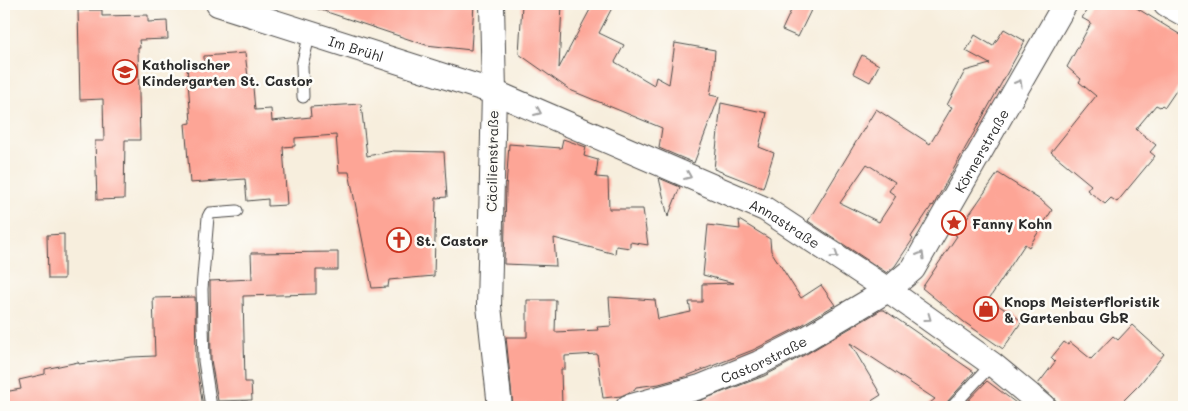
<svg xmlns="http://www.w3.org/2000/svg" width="1188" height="411" viewBox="0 0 1188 411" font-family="Mali,sans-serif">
  <rect width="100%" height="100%" fill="#fdfcf7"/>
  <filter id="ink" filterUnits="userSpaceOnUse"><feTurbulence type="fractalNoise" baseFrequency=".02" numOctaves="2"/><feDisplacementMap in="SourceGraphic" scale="10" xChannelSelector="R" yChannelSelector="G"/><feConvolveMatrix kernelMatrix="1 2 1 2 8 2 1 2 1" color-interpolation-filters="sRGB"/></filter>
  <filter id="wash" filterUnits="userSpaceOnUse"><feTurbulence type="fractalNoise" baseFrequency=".0096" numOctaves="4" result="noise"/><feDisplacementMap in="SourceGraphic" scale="20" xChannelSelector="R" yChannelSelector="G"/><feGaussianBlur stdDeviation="1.12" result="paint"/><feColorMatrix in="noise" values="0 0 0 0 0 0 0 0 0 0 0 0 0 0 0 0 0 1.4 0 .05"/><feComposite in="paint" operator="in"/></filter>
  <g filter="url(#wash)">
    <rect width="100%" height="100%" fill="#f7eedd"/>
    <g id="blocks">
      <g fill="#fda596" fill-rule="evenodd">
        <path d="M 313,4 L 474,4 L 471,50 L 426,45 L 312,7 Z"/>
        <path d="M 522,4 L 562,4 L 559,68 L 593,4 L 614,4 L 599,33 L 624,45 L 615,62 L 654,85 L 656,77 L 669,84 L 675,43 L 715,50 L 713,76 L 710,95 L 719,97 L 694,163 L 659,148 L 662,128 L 570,90 L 519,54 Z"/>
        <path d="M 794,4 L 814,4 L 798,37 L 782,30 Z"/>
        <path d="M 1090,4 L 1130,4 L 1184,37 L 1184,79 L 1165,107 L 1162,105 L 1160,107 L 1156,105 L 1136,129 L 1156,145 L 1150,152 L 1155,156 L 1117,202 L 1111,198 L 1105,204 L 1087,190 L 1091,185 L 1051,152 L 1096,96 L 1079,82 L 1081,79 L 1067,67 L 1091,23 L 1082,18 Z"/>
        <path d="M 78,10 L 102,10 L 102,16 L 148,15 L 148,22 L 167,21 L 168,39 L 139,40 L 140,48 L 138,48 L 140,140 L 125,140 L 124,199 L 97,200 L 95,141 L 104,141 L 103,99 L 80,100 Z"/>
        <path d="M 1004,29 L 1025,41 L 933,206 L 932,205 L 911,237 L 913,239 L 895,266 L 887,273 L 808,221 L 876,109 L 930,144 L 952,107 L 947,105 L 965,71 L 990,64 L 966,51 L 975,35 L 993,46 ZM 867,164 L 895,182 L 889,191 L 896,196 L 879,222 L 840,203 Z"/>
        <path d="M 245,53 L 248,77 L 252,76 L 255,110 L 271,109 L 272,121 L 311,117 L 310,107 L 361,104 L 367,156 L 393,151 L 444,152 L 447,197 L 436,198 L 434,276 L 389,280 L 388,287 L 372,288 L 349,172 L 339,172 L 336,135 L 295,138 L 295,146 L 283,147 L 287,205 L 268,206 L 268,199 L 247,201 L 245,179 L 190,183 L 185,124 L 191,123 L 187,66 L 204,64 L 204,56 Z"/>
        <path d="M 862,55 L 879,65 L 870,82 L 853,73 Z"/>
        <path d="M 721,103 L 767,113 L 759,147 L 774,153 L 763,188 L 714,169 Z"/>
        <path d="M 563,139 L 586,147 L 584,156 L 598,160 L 596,177 L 608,178 L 609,209 L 643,209 L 648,245 L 630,242 L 630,248 L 616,246 L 615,254 L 554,238 L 556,266 L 504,264 L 506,188 L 509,144 L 561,148 Z"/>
        <path d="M 998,173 L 1042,201 L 1052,210 L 1029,247 L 1025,244 L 989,299 L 1022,321 L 1003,349 L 964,322 L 922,288 L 957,236 L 955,235 Z"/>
        <path d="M 659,178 L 680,187 L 668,217 Z"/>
        <path d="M 739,220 L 770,239 L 771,251 L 801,298 L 821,285 L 835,305 L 795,329 L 753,350 L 684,377 L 659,384 L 636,387 L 634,390 L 621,396 L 603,398 L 597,354 L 565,356 L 565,369 L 561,369 L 562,407 L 513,407 L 506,337 L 527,337 L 527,300 L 556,300 L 555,332 L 598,330 L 597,327 L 611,326 L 609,297 L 655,300 L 658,319 L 691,312 L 689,302 L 702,302 L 702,284 L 734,283 L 703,275 L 708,225 L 740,229 Z"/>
        <path d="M 64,234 L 64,279 L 48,279 L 47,235 Z"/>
        <path d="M 338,252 L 338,270 L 316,270 L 316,294 L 243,296 L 245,382 L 251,382 L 252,400 L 218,401 L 211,360 L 210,281 L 252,279 L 251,253 Z"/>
        <path d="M 195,297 L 196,361 L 203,407 L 6,407 L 4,392 L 21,389 L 19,380 L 45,374 L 45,369 L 78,362 L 79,364 L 132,357 L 155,356 L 153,298 Z"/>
        <path d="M 881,310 L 884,310 L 974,372 L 947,402 L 945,407 L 925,407 L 935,399 L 850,343 L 881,395 L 862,407 L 697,407 L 699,401 L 764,376 L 808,353 Z"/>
        <path d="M 1132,325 L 1164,354 L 1140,384 L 1117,407 L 1057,407 L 1057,402 L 1053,397 L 1038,384 L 1055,362 L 1051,358 L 1064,342 L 1068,345 L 1070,342 L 1091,359 L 1113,336 L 1118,340 Z"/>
        <path d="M 987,381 L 1020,406 L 1023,407 L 962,407 Z"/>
      </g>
    </g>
  </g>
  <g filter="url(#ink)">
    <use href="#blocks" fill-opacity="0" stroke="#4a4846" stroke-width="1"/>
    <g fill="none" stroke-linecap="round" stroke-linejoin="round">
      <defs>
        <g id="service">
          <path d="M 303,97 L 302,65 L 310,33"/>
          <path d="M 211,407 L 204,361 L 202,289 L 208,217 L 210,213 L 237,211"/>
          <path d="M 952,407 L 992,364"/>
        </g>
        <g id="minor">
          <path id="s1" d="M 218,4 L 494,92 L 765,209 L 888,290 L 992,364 L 1044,407"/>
          <path d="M 492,4 L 494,92 L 489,306 L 500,407"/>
          <path d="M 1166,4 L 1184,14"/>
          <path id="s2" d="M 628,407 L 700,387 L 759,363 L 802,341 L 888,290 L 913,269 L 1065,4"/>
        </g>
      </defs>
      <use href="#service" stroke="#4a4846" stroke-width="13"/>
      <use href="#minor" stroke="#4a4846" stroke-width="26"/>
      <use href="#service" stroke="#fff" stroke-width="11"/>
      <use href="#minor" stroke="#fff" stroke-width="24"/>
    </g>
    <defs><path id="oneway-chevron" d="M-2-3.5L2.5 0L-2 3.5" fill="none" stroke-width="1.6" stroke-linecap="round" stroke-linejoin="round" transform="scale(1.25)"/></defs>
    <g stroke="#a0a0a0">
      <use href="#oneway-chevron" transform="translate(1019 83) rotate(-60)"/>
      <use href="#oneway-chevron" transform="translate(538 112) rotate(23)"/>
      <use href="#oneway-chevron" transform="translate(688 176) rotate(23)"/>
      <use href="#oneway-chevron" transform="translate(835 255) rotate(33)"/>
      <use href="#oneway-chevron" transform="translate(921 255) rotate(-60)"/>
      <use href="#oneway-chevron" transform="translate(928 318) rotate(36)"/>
    </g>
  </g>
  <defs>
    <symbol id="school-ring" viewBox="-11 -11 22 22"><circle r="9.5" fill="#fdfcf7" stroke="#c8321e" stroke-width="1.5"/><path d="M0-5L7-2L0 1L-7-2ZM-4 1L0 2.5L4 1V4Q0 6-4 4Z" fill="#c8321e"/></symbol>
    <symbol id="sight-ring" viewBox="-11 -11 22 22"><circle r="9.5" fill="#fdfcf7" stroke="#c8321e" stroke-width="1.5"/><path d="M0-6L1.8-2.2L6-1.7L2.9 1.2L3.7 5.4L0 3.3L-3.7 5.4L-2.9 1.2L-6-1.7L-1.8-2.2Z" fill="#c8321e"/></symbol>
    <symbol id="church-ring" viewBox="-11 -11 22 22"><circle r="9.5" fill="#fdfcf7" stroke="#c8321e" stroke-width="1.5"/><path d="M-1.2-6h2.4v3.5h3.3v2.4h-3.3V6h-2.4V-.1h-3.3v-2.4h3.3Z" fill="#c8321e"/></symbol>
    <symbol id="shop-ring" viewBox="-11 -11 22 22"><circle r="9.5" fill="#fdfcf7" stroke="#c8321e" stroke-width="1.5"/><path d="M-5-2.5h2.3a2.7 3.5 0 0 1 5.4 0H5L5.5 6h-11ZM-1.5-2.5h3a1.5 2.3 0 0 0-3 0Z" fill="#c8321e"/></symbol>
  </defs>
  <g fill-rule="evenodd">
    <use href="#school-ring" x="111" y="58" width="28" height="28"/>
    <use href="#sight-ring" x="940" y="209" width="28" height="28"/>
    <use href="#church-ring" x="385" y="226" width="28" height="28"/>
    <use href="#shop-ring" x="972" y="295" width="28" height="28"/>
  </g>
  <g text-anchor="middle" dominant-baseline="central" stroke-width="5" stroke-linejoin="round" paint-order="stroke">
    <g font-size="14" fill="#2b2b2b" stroke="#fdfcf7">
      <text stroke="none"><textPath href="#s1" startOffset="145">Im Brühl</textPath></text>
      <text stroke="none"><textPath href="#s2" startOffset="456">Körnerstraße</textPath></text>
      <text transform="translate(492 161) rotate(-89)">Cäcilienstraße</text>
      <text stroke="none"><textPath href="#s1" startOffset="609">Annastraße</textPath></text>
      <text stroke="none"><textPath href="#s2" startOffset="144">Castorstraße</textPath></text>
    </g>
    <g font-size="14" font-weight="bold" fill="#2b2b2b" stroke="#fdfcf7" text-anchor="start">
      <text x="142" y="64">Katholischer<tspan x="142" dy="16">Kindergarten St. Castor</tspan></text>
      <text x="972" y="223">Fanny Kohn</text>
      <text x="416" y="240">St. Castor</text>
      <text x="1004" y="301">Knops Meisterfloristik<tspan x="1004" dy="16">&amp; Gartenbau GbR</tspan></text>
    </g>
  </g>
  <rect width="1188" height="411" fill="none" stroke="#fdfcf7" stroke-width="20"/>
</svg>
